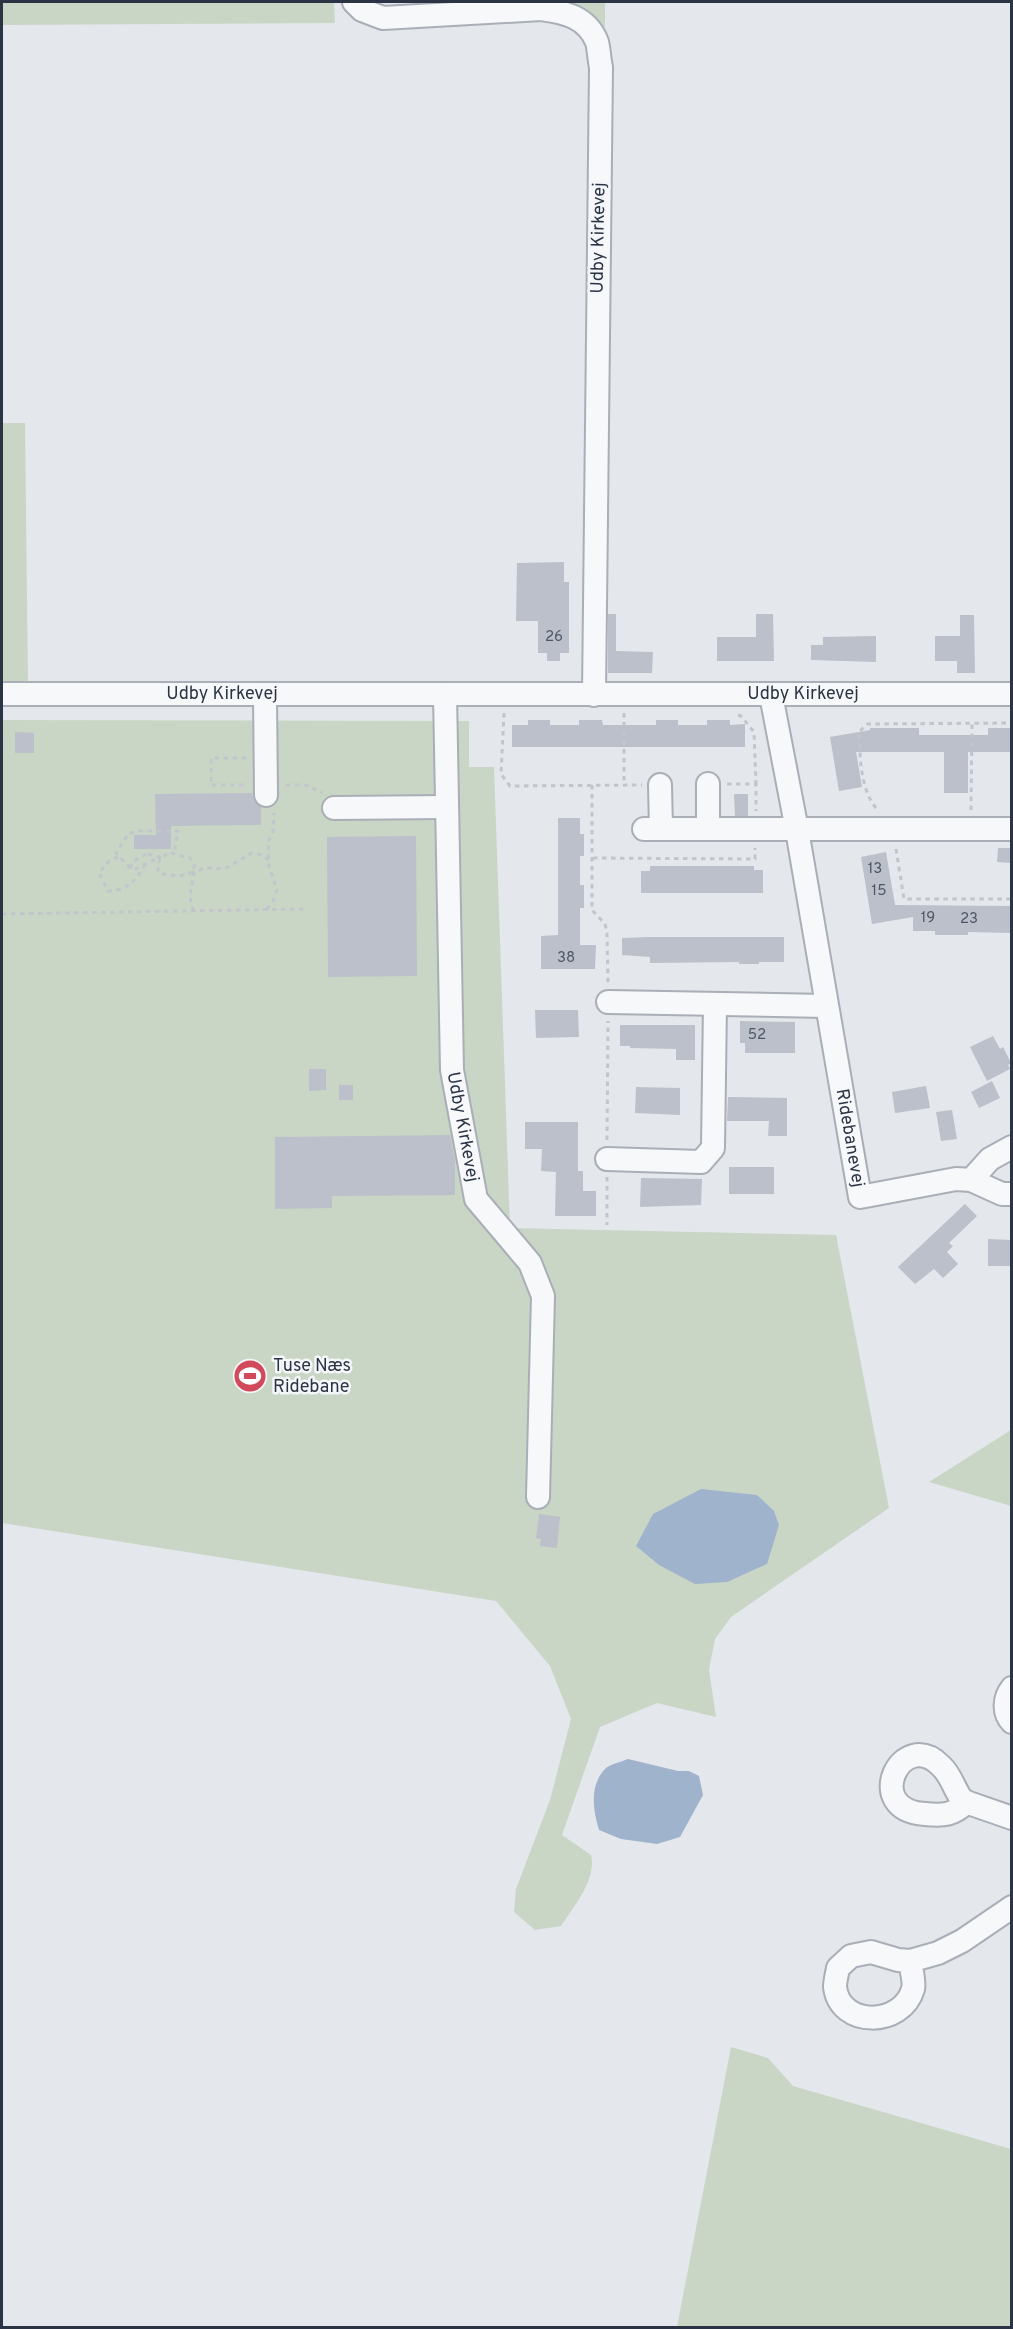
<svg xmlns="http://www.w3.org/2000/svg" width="1013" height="2329" viewBox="0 0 1013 2329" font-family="Overpass,sans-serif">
  <rect width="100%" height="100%" fill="#e4e7ec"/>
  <g fill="#c9d6c5">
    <path d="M 2,2 L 334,2 L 335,23 L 2,25 Z"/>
    <path d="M 424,2 L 605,2 L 605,27 L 559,6 L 424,12 Z"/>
    <path d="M 2,423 L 25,423 L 28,685 L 2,686 Z"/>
    <path d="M 2,720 L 469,721 L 469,767 L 494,767 L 510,1228 L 836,1235 L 889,1508 L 731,1617 L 715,1639 L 709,1670 L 716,1717 L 657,1703 L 600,1727 L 562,1835 L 591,1855 C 597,1879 574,1906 561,1926 L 535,1930 L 514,1912 L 516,1889 L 550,1800 L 571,1719 L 550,1666 L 496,1601 L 2,1523 Z"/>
    <path d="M 1011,1430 L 1011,1506 L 929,1482 Z"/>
    <path d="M 731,2047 L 768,2058 L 793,2086 L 1011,2149 L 1011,2327 L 677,2327 Z"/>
  </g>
  <g fill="#9fb4cc">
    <path d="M 701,1489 L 757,1495 L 774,1511 L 779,1525 L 767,1564 L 727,1582 L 695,1584 L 659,1565 L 636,1546 L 653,1514 Z"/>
    <path d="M 628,1759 L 678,1771 L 689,1771 L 699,1776 L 703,1795 L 680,1837 L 657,1844 L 621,1839 L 599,1830 C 593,1810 589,1786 605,1769 C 610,1764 621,1762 628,1759 Z"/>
  </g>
  <g fill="#bbc0ca">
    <path d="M 564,562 L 564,582 L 569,582 L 569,653 L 560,653 L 560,661 L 547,661 L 547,653 L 538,653 L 538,621 L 516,621 L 517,563 Z"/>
    <path d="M 608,614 L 616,614 L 616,651 L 653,652 L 652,673 L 608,673 Z"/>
    <path d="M 756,614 L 773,614 L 774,661 L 717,661 L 717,637 L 756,637 Z"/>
    <path d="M 960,615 L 974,615 L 975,673 L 957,673 L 957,661 L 935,661 L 935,636 L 960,636 Z"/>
    <path d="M 876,636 L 876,662 L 811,660 L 811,645 L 823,645 L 823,637 Z"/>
    <path d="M 528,720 L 550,720 L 550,725 L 579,725 L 579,720 L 602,720 L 603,725 L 656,725 L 656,720 L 678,720 L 678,725 L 707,725 L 707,720 L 730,720 L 730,725 L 745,724 L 745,747 L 512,747 L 512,725 L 528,725 Z"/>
    <path d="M 870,728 L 919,728 L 919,735 L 988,735 L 988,728 L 1011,728 L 1011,752 L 968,752 L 968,793 L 944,793 L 944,752 L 856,752 L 862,787 L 839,791 L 830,737 L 870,730 Z"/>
    <path d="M 15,732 L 34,733 L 34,753 L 15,753 Z"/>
    <path d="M 252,793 L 254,801 L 261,807 L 261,825 L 171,826 L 171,849 L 134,849 L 134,835 L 156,835 L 155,794 Z"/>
    <path d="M 734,794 L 748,794 L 748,816 L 735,816 Z"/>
    <path d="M 558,818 L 580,818 L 580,834 L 584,834 L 584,856 L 580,856 L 580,885 L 584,885 L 584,908 L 580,908 L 580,945 L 596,945 L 595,969 L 541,969 L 541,936 L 558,935 Z"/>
    <path d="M 416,836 L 417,976 L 328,977 L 327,837 Z"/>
    <path d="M 998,848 L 1011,848 L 1011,863 L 997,862 Z"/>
    <path d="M 886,852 L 895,905 L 1011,906 L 1011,933 L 968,932 L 968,935 L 935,935 L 935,931 L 913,931 L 913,917 L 872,924 L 861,857 Z"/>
    <path d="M 650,866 L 754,866 L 754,870 L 763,870 L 763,893 L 641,893 L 641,871 L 650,871 Z"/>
    <path d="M 649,937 L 784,937 L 784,962 L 759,962 L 759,964 L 739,964 L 739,962 L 650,963 L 650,957 L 622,955 L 622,938 Z"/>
    <path d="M 535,1010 L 578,1010 L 579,1037 L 536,1038 Z"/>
    <path d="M 740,1021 L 795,1022 L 795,1053 L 745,1053 L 745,1043 L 740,1043 Z"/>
    <path d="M 620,1025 L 695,1025 L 695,1060 L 676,1060 L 676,1049 L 630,1048 L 630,1046 L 620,1046 Z"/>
    <path d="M 993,1036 L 1000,1049 L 1003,1047 L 1011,1063 L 1008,1065 L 1010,1069 L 987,1081 L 970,1047 Z"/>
    <path d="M 309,1069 L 326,1069 L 326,1090 L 309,1091 Z"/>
    <path d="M 992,1081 L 1000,1098 L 979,1108 L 971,1092 Z"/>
    <rect x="339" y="1085" width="14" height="15"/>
    <path d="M 926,1086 L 930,1108 L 895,1113 L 892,1092 Z"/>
    <path d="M 636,1087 L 680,1088 L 680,1115 L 635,1113 Z"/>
    <path d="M 728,1097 L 787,1098 L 787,1136 L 768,1136 L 769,1121 L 727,1121 Z"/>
    <path d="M 952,1110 L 957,1139 L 941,1141 L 936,1112 Z"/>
    <path d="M 525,1122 L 578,1122 L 578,1171 L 583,1171 L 583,1191 L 596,1191 L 596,1216 L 555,1216 L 556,1172 L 541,1171 L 542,1149 L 525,1149 Z"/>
    <path d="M 450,1135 L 455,1161 L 455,1195 L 332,1196 L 332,1208 L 275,1209 L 275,1137 Z"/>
    <rect x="729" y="1167" width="45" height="27"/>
    <path d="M 641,1178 L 702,1179 L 701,1205 L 640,1207 Z"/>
    <path d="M 965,1204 L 977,1216 L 949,1243 L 953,1246 L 947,1252 L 958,1264 L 943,1278 L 934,1269 L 915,1284 L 898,1267 Z"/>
    <path d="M 988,1239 L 1011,1240 L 1011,1266 L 988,1266 Z"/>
    <path d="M 539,1514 L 560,1517 L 557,1548 L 540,1546 L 541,1539 L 536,1538 Z"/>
  </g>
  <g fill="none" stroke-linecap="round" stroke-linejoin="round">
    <defs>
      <g id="minor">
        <path d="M 354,2 L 362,10 L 383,18 L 541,9 C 565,12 587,17 597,42 C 599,49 599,59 601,67 L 594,695"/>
        <path id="s1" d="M 2,694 L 1012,694"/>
        <path id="s2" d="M 445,694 L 452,1070 L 476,1199 L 530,1263 L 543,1296 L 538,1497"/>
        <path d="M 265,695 L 266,795"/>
        <path id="s3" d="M 771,695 L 797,830 L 860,1197 L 956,1179 L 971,1180 L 1002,1194 L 1012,1194"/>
        <path d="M 708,784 L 708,829"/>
        <path d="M 660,785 L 661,829"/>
        <path d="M 334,808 L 447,807"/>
        <path d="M 644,829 L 1012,829"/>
        <path d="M 608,1002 L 826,1006"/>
        <path d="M 607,1159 L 701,1162 L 713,1148 L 715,1004"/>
        <path d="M 971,1180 L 990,1159 L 1012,1147"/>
        <path d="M 1012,1688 C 1004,1698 1003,1713 1012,1722"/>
        <path d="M 967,1802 C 953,1815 944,1816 925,1814 C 861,1810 902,1726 941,1766 C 952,1776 954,1790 963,1801 L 1012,1818"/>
        <path d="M 910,1961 C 911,1969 915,1982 913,1989 C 902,2027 840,2028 835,1987 C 835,1981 837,1974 838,1968 L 851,1956 L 871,1952 L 898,1960 L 910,1961 L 938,1953 L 962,1941 L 1012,1907"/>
      </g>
    </defs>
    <use href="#minor" stroke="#a9aeb7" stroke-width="26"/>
    <g stroke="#c2c5cb" stroke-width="3" stroke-dasharray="4.5 4.5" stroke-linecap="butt">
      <path d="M 504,713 L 501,774 L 510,786 L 642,785"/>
      <path d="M 624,713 L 624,785"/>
      <path d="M 738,715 L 741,716 L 754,732 L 756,784"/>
      <path d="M 246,758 L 211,758 L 211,785 L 246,785"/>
      <path d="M 727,784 L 756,784 L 756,811"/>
      <path d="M 286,785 L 306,785 L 322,793"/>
      <path d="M 592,785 L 592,910 L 605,924 L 607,932 L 608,984"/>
      <path d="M 876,808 C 860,789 860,756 859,732 L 867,724 L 1012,723"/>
      <path d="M 971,810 L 972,723"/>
      <path d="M 896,849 L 904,899 L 1012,899"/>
      <path d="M 171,853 L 190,858 L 194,864 L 194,872 L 179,876 L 161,874 L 158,870 L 160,857 Z"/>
      <path d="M 148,854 L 160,857 L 136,869 L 130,868 C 134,860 139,856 148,854 Z"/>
      <path d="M 118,857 L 110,860 L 99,873 L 108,891 C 128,891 137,879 146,863"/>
      <path d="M 593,858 L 755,859 L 755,848"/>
      <path d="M 130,868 L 116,853 L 128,834 L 138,831 L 178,831 L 174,853"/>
      <path d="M 267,909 L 273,901 L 277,890 L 269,866 L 268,842 L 273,832 L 274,813"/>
      <path d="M 194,911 C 186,894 193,888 194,872 L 205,868 L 224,869 L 252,853 L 259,854 L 269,860"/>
      <path d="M 2,914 L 305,909"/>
      <path d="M 607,1140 L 608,1021"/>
      <path d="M 607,1177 L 607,1225"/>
    </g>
    <use href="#minor" stroke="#f7f8fa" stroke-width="22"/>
  </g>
  <defs>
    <symbol id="stadium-disc" viewBox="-11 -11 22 22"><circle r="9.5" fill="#d1495b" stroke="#f4f6f9"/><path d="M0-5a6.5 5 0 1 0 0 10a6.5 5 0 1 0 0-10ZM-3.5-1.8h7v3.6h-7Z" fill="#fff"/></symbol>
  </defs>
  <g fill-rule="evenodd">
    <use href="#stadium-disc" x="231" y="1357" width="38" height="38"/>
  </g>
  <g text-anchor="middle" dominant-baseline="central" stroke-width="5" stroke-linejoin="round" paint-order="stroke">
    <g font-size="15" fill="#4f5766">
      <text x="554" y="637">26</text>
      <text x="875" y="869">13</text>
      <text x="879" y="891">15</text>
      <text x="928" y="918">19</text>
      <text x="969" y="919">23</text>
      <text x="566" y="958">38</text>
      <text x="757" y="1035">52</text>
    </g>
    <g font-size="18" fill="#2b3445" stroke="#f4f6f9">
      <text transform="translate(599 238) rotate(-89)">Udby Kirkevej</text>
      <text stroke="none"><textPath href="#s1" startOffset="220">Udby Kirkevej</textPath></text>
      <text stroke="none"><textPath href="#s1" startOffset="801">Udby Kirkevej</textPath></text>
      <text stroke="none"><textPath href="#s2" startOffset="434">Udby Kirkevej</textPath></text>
      <text stroke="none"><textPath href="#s3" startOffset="450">Ridebanevej</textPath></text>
    </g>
    <g font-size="18" fill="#2b3445" stroke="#f4f6f9" text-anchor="start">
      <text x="273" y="1366">Tuse Næs<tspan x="273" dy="21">Ridebane</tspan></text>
    </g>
  </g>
  <rect width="1013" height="2329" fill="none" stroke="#2b3445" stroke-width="6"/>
</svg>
